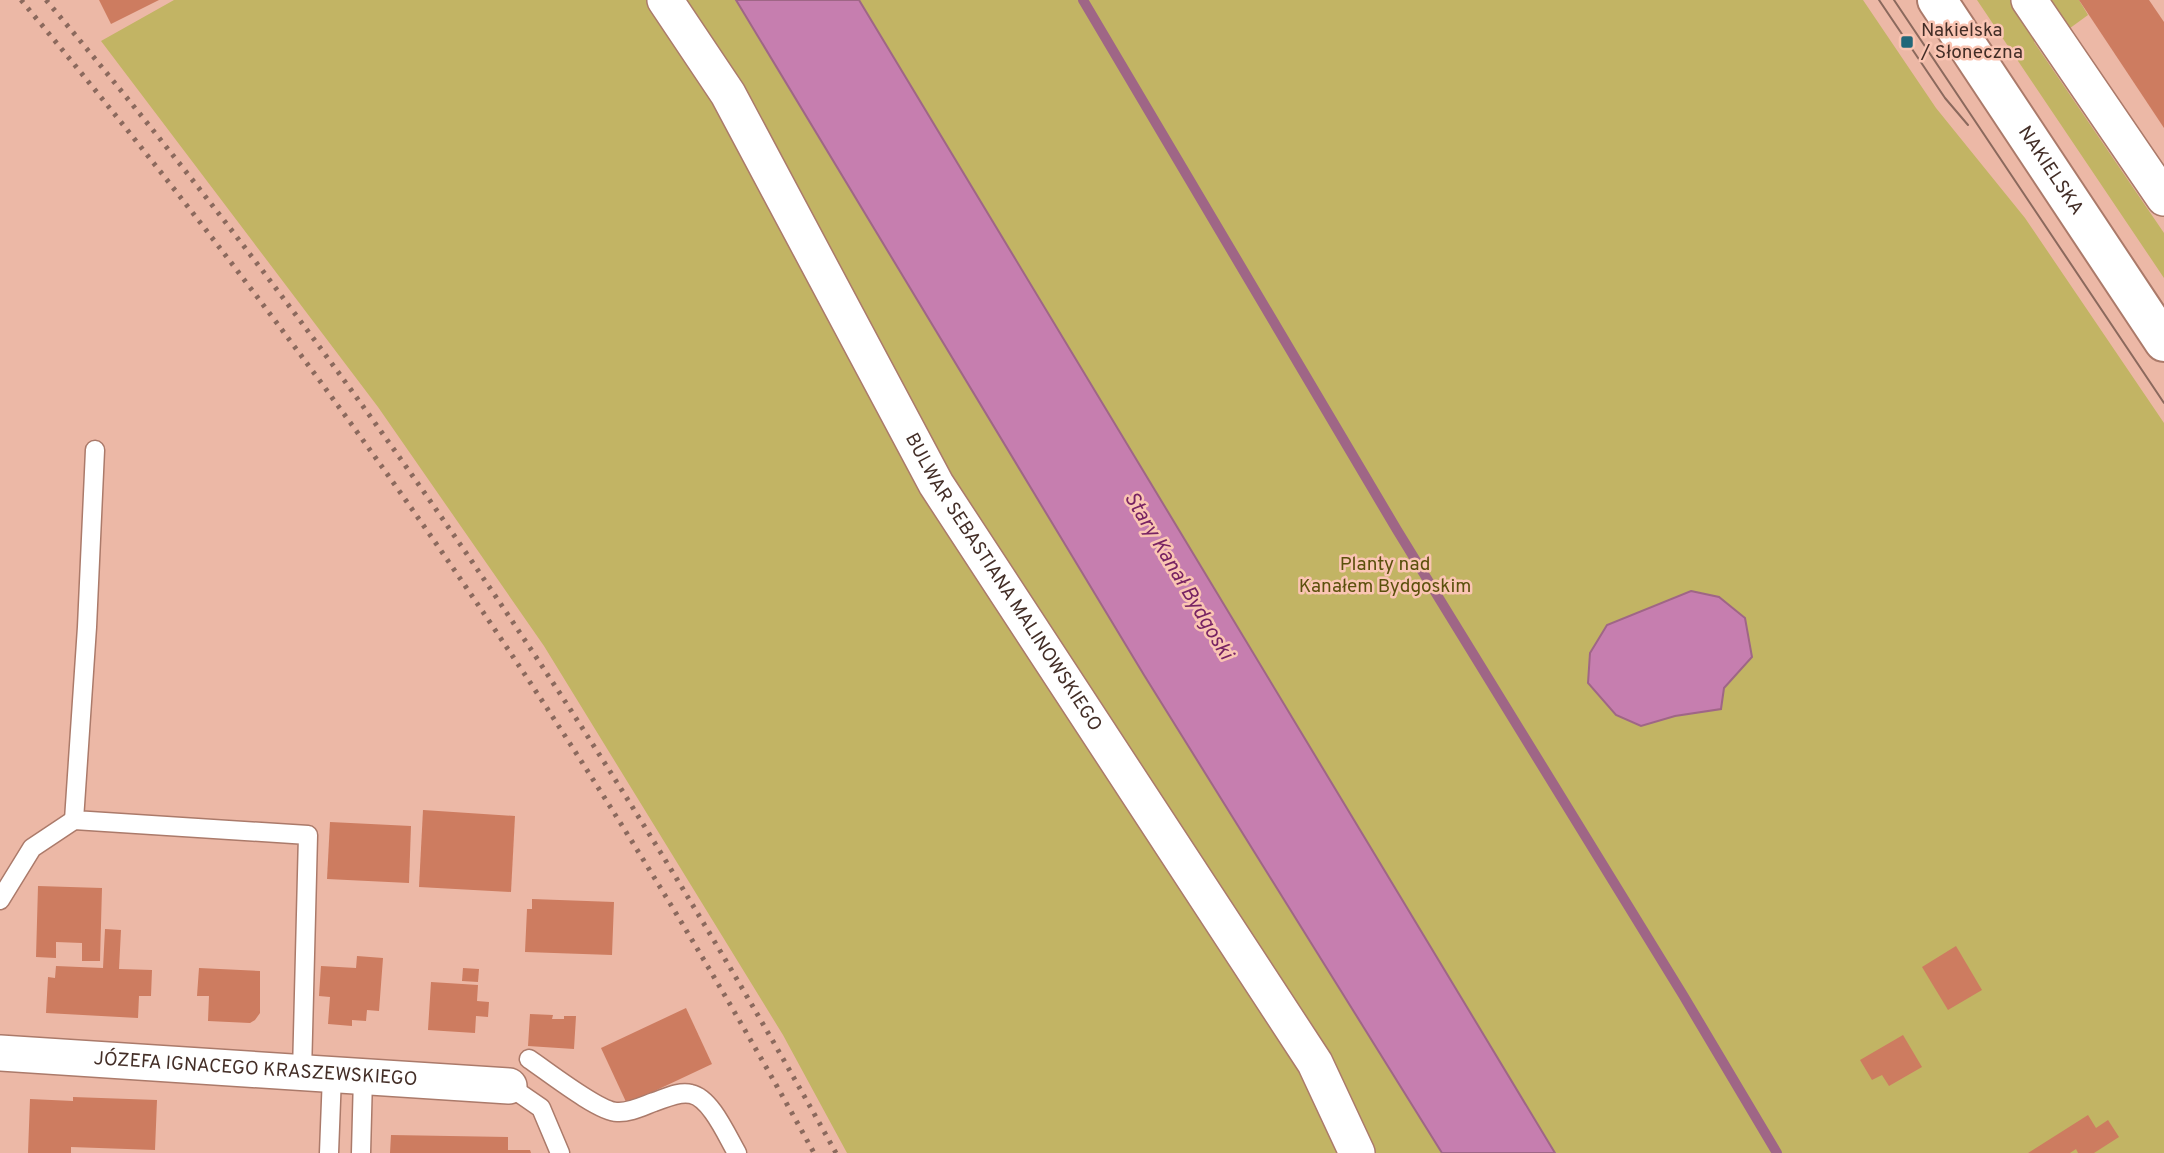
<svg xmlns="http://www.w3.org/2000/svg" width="2164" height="1153" viewBox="0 0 2164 1153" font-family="Overpass,sans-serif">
  <rect width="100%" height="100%" fill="#ecb8a6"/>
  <g fill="#c2b464">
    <path d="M 174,0 L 1863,0 L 1936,108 L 2025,218 L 2164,423 L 2164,1153 L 847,1153 L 783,1035 L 544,646 L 378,407 L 101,41 Z"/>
    <path d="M 1977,0 L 2020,0 L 2037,24 L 2034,42 L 2164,233 L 2164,278 Z"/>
    <path d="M 2046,0 L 2079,0 L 2088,15 L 2066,31 Z"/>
  </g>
  <g fill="#c67eaf" stroke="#9f6686" stroke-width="2">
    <path d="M 736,0 L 859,0 L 1555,1153 L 1442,1153 L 1144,675 Z"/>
    <path d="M 1691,591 L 1719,597 L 1745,618 L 1752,657 L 1724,688 L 1721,709 L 1675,716 L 1641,726 L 1616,715 L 1588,683 L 1590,653 L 1607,625 Z"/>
  </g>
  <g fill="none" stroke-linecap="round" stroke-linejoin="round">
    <path stroke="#9f6686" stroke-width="10" d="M 1083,0 L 1397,530 L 1683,995 L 1777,1153"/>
  </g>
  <g fill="#cd7c60">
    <path d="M 99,0 L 159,0 L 111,24 Z"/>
    <path d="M 2079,0 L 2149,0 L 2164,22 L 2164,128 Z"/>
    <path d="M 423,810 L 515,816 L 511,892 L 419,887 Z"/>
    <path d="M 330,822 L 411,826 L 409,883 L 327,879 Z"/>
    <path d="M 38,886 L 102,888 L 100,961 L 82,961 L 82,943 L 56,942 L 56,958 L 36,957 Z"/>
    <path d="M 532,899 L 614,902 L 612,955 L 525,952 L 527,909 L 532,909 Z"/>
    <path d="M 105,929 L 121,930 L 119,969 L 152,970 L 151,996 L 139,996 L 138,1018 L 46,1013 L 48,977 L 55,978 L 56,966 L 103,968 Z"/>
    <path d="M 1956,946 L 1982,990 L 1948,1010 L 1922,967 Z"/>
    <path d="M 357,956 L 383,958 L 379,1011 L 367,1010 L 366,1021 L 352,1020 L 352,1026 L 328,1024 L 330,997 L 319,996 L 321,966 L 356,968 Z"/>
    <path d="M 199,968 L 260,971 L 260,1013 L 255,1020 L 250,1023 L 208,1021 L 209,996 L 197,996 Z"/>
    <path d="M 463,968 L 479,969 L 478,982 L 462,981 Z"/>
    <path d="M 431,982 L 478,985 L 477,1001 L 489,1002 L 488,1017 L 476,1016 L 475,1033 L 428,1030 Z"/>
    <path d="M 686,1008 L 712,1064 L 627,1104 L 601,1048 Z"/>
    <path d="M 530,1014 L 553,1015 L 552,1019 L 564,1019 L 564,1016 L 576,1016 L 574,1049 L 528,1046 Z"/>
    <path d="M 1903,1035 L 1922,1067 L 1889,1086 L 1882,1075 L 1872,1080 L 1860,1060 Z"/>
    <path d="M 73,1097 L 157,1100 L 155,1150 L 71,1147 L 71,1153 L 28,1153 L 30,1099 L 73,1101 Z"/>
    <path d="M 2088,1115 L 2096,1128 L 2108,1120 L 2119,1137 L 2094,1153 L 2078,1153 L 2076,1149 L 2070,1153 L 2028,1153 Z"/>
    <path d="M 391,1135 L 508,1137 L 508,1150 L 530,1150 L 531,1153 L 390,1153 Z"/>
  </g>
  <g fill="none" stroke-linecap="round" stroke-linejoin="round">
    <defs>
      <g id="lane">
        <path d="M 95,450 L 87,627 L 74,820 L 308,835 L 302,1073"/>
        <path d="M 0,900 L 32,848 L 74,820"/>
        <path d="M 529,1059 C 547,1071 599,1112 617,1112 C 629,1113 643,1106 654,1102 C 666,1098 679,1091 691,1094 C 711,1098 727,1136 737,1153"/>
        <path d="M 509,1086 L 541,1108 L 560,1153"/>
        <path d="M 329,1153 L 332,1075"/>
        <path d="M 361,1153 L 363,1077"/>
      </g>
      <g id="street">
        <path id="s1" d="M 665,0 L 728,94 L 936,484 L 1315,1063 L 1357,1153"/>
        <path d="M 2029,0 L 2164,198"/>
        <path id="s2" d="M 0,1053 L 509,1086"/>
      </g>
      <g id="secondary">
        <path id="s3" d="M 1937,0 L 2164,342"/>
      </g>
    </defs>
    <use href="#lane" stroke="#ab7a6a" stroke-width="21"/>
    <use href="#street" stroke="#ab7a6a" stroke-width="38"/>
    <use href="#secondary" stroke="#ab7a6a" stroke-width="42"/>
    <use href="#lane" stroke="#fff" stroke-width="18"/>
    <use href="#street" stroke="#fff" stroke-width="35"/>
    <use href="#secondary" stroke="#fff" stroke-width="38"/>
    <g stroke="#8b695d" stroke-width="2">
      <path d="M 1879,0 L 1945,98 L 1968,125"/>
      <path d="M 1894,0 L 2164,403"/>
    </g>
    <g stroke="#8b695d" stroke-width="5" stroke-dasharray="3.5 7" stroke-linecap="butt">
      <path d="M 21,0 C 320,358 590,744 814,1153"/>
      <path d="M 46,0 C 346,356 611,746 836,1153"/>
    </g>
  </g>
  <rect fill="#236779" stroke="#fac5b3" stroke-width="2.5" x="1900" y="35" width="14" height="14" rx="3.5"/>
  <g text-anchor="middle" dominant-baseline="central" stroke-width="5" stroke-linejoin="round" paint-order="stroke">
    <g font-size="19" fill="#432e27" stroke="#fac5b3" text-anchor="start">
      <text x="1921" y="31">Nakielska<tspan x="1921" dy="22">/ Słoneczna</tspan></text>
    </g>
    <g font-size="19" fill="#432e27" stroke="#fac5b3">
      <text stroke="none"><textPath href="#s3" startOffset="205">NAKIELSKA</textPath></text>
      <text stroke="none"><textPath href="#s1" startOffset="674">BULWAR SEBASTIANA MALINOWSKIEGO</textPath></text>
      <text stroke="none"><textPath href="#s2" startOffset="256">JÓZEFA IGNACEGO KRASZEWSKIEGO</textPath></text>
    </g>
    <g font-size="19" fill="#5b500c" stroke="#fac5b3">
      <text x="1385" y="565">Planty nad<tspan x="1385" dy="22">Kanałem Bydgoskim</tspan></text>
    </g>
    <g font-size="21" font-style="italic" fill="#782363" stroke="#fac5b3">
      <text transform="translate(1178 576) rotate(59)">Stary Kanał Bydgoski</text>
    </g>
  </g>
</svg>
